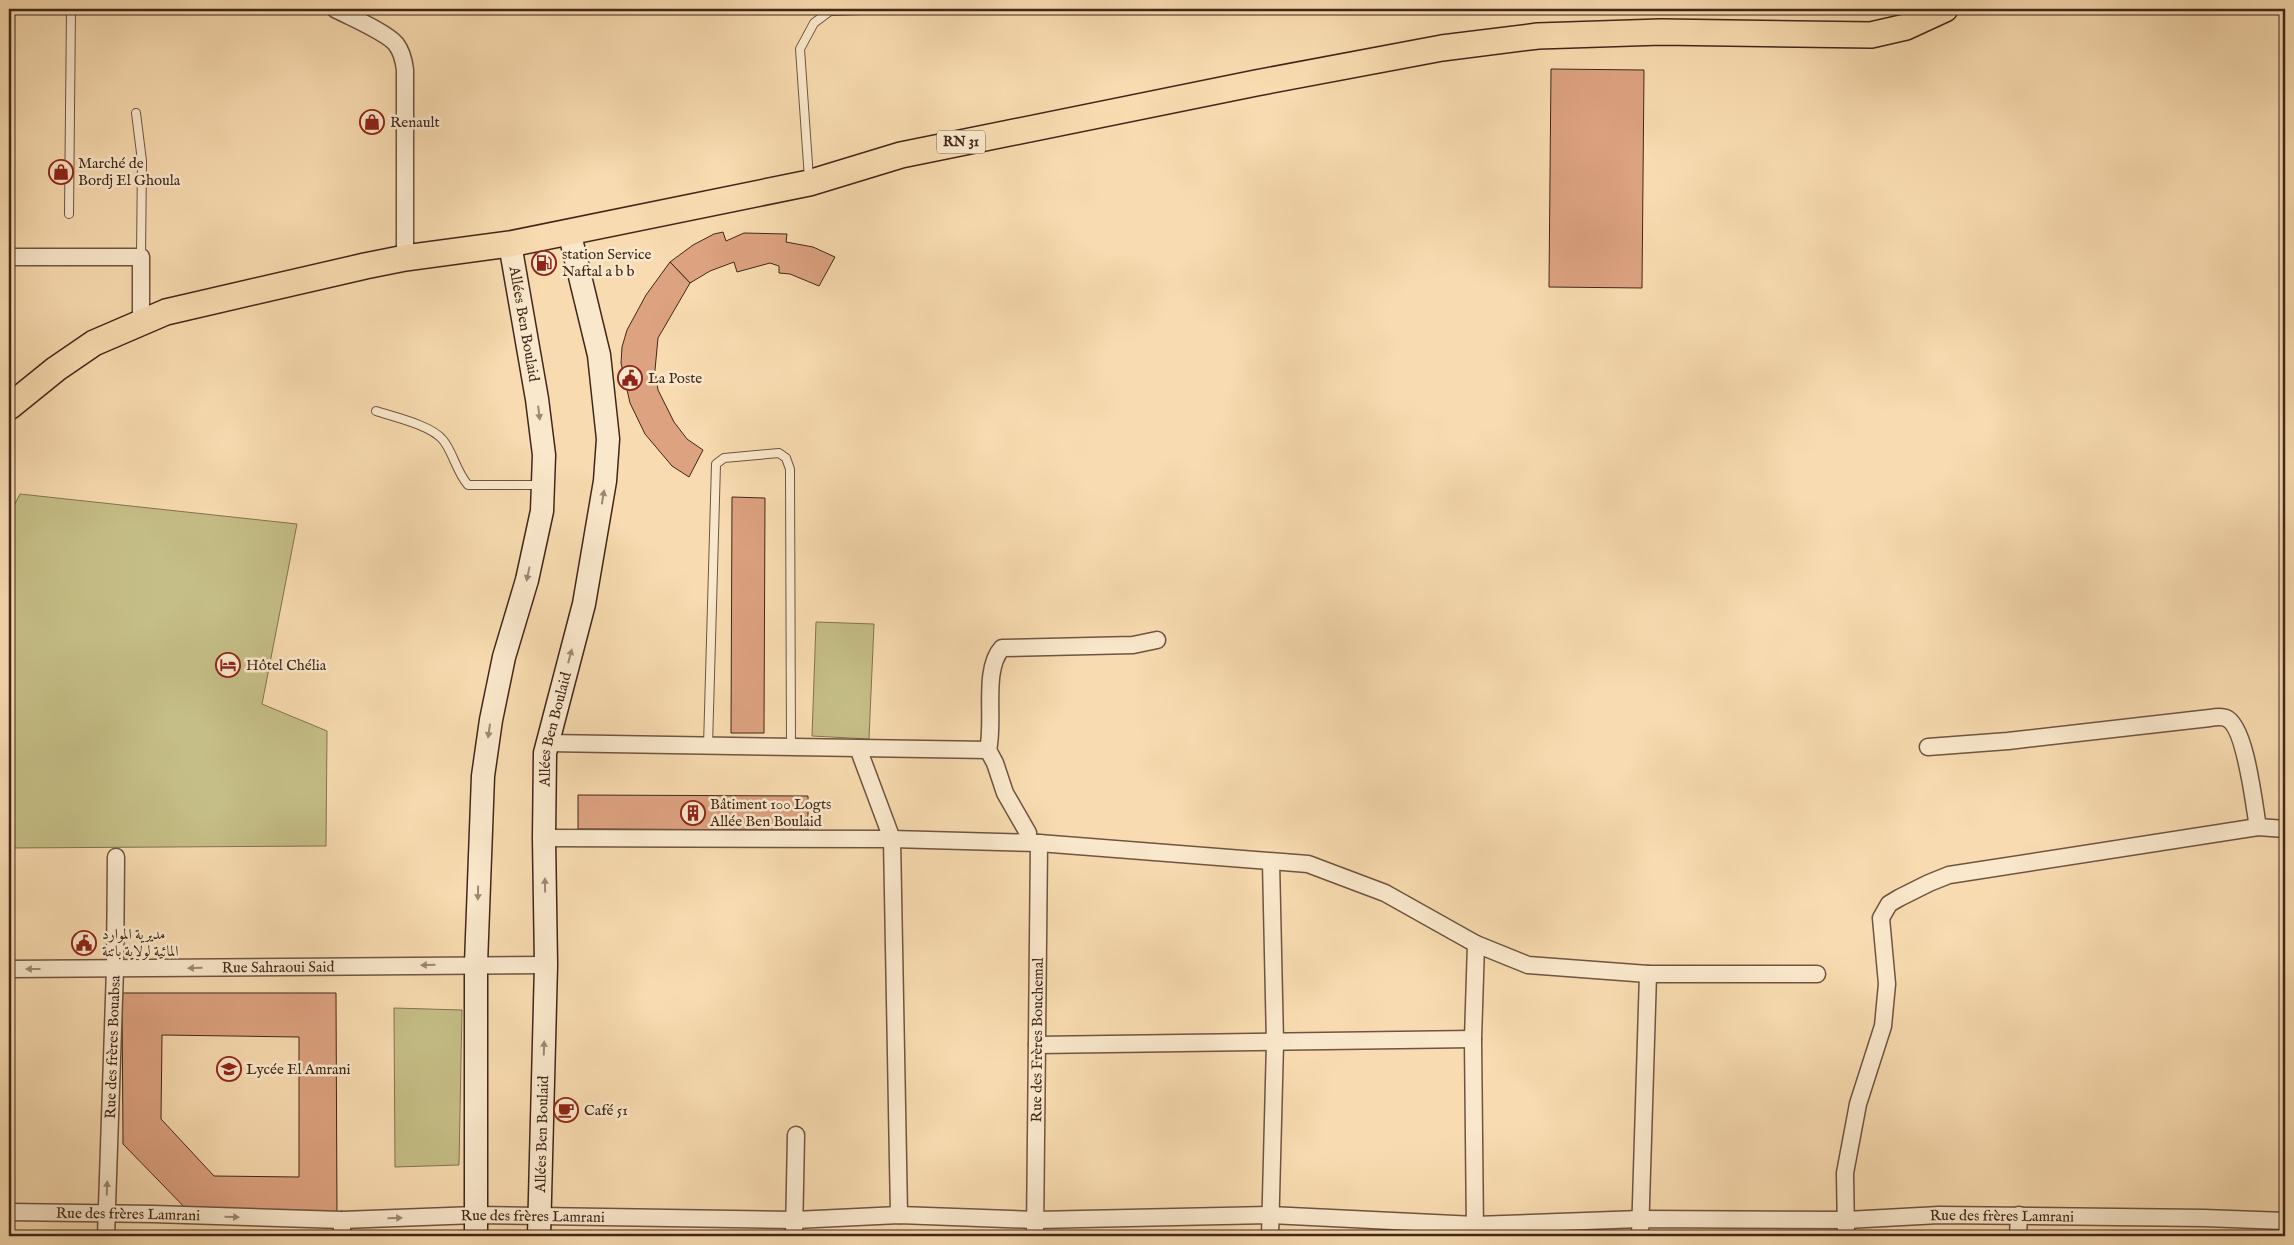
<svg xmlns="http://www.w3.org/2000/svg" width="2294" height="1245" viewBox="0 0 2294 1245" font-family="'IM FELL English',Amiri,serif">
  <rect width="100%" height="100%" fill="#f8dbb0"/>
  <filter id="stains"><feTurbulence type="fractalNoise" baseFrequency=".004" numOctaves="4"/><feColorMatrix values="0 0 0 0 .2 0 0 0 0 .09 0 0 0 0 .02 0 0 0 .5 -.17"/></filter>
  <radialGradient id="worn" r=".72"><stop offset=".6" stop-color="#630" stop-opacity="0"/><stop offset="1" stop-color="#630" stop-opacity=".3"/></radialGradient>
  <g fill="#c5be86" stroke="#837250">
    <path d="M 20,494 L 297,524 L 262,704 L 327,731 L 326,846 L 9,848 L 9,515 Z"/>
    <path d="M 816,622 L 874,624 L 869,739 L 812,736 Z"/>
    <path d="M 394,1008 L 462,1010 L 459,1165 L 395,1167 Z"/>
  </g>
  <g fill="#dda280" stroke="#41271a" fill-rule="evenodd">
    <path d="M 1551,69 L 1644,70 L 1642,288 L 1549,287 Z"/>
    <path d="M 723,232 L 726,241 L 744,233 L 787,234 L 786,242 L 813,247 L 835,257 L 819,286 L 790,274 L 779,273 L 779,266 L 770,263 L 737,272 L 734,262 L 710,271 L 690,283 L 670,262 L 693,245 L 714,234 Z"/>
    <path d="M 670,262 L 690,283 L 658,338 L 655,370 L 658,390 L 674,422 L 687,439 L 703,450 L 689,477 L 672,466 L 645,434 L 630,403 L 621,363 L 622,347 L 627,330 L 646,295 Z"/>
    <path d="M 732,497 L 765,498 L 764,733 L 731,733 Z"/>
    <path d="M 578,795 L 808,796 L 808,830 L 578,829 Z"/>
    <path d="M 122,993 L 336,993 L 337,1217 L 194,1217 L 123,1144 ZM 162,1035 L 299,1037 L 299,1177 L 214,1176 L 161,1119 Z"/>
  </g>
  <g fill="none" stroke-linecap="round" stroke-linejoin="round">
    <defs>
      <g id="lane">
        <path d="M 136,113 L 142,161 L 141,257"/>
        <path d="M 809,179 L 800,49 L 814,23 L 830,11 L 894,9"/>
        <path d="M 69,214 L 71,9"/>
        <path d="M 376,411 C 394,417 431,425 443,440 C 453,452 456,471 468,485 L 541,485"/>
        <path d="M 708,746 L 716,464 L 724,458 L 779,453 L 786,458 L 790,469 L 791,747"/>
      </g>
      <g id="street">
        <path d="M 335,9 C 350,17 386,32 396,44 C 402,52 404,61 405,70 L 405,258"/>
        <path d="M 9,257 L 141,257 L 141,322"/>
        <path d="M 548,743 L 988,750 C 995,721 982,670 1002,648 L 1133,645 L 1157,640"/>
        <path d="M 1928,747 L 2008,741 L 2210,718 C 2215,717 2221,716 2226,718 C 2246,726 2254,806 2258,827"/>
        <path d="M 858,748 L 892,839 L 899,1215"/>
        <path d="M 988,750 L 995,763 L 1005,793 L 1028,833"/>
        <path d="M 544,838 L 892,839 L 1039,843 L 1308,864 L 1385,893 L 1476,944 L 1528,965 L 1648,974 L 1817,974"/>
        <path id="s1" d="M 9,969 L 546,965"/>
        <path d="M 1037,1045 L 1473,1039"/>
        <path id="s2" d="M 9,1212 L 153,1214 L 342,1220 L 476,1215 L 795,1220 L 899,1215 L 1035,1220 L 1269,1215 L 1475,1225 L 1640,1219 L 1847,1220 L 1939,1215 L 2204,1218 L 2285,1221"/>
        <path d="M 342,1220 L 342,1236"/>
        <path d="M 1475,1234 L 1473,1039 L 1476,944"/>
        <path id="s3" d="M 106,1236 L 115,969 L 116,857"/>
        <path d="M 794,1236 L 796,1135"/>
        <path id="s4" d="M 1035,1236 L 1039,843"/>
        <path d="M 1270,1236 L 1275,1043 L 1271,862"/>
        <path d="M 1640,1236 L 1648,974"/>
        <path d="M 1846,1236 L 1845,1173 L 1858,1104 L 1883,1026 L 1887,984 L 1881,918 L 1889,904 L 1899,898 L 1929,883 L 1949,875 L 2258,827 L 2285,829"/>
        <path d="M 2018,1236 L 2019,1215"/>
      </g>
      <g id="secondary">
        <path d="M 476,1236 L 476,964 L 483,776 L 491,720 L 504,657 L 527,580 L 542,511 L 544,455 L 537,399 L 510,244"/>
        <path id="s5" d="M 539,1236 L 546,965 L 544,838 L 545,753 L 584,604 L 605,481 L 608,439 L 599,355 L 569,231"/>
      </g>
      <path id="primary" d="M 9,407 L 56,369 L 94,343 L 166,312 L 365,266 L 405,258 L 510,244 L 809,183 L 901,155 L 1256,83 L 1442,48 L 1538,36 L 1661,32 L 1871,35 L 1906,27 L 1945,9"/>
    </defs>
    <use href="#lane" stroke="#6f5440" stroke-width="10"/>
    <use href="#street" stroke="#6f5440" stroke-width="19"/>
    <use href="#secondary" stroke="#41271a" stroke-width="25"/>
    <use href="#primary" stroke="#41271a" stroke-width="28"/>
    <use href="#lane" stroke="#fae8cc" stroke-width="8"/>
    <use href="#street" stroke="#fae8cc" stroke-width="16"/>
    <use href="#secondary" stroke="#fae8cc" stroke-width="22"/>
    <use href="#primary" stroke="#f8dbb0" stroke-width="25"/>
  </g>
  <defs><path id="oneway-solid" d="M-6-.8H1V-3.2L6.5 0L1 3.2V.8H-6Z" transform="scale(1.25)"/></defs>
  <g fill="#9e8873">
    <use href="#oneway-solid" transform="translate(539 413) rotate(83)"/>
    <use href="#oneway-solid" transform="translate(603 497) rotate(-81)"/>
    <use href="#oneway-solid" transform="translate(528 574) rotate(102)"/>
    <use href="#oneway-solid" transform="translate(570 656) rotate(-75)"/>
    <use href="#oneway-solid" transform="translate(489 731) rotate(98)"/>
    <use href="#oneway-solid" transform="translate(545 885) rotate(-91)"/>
    <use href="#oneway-solid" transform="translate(478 893) rotate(91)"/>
    <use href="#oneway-solid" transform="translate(428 965) rotate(179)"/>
    <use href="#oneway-solid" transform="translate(195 968) rotate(179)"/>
    <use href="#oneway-solid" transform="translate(33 969) rotate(-180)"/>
    <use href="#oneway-solid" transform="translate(544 1048) rotate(-88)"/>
    <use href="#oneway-solid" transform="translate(107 1188) rotate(-88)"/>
    <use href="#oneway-solid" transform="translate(232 1217) rotate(2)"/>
    <use href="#oneway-solid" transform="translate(395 1218) rotate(-2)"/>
  </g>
  <defs>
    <symbol id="shop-ring" viewBox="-11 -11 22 22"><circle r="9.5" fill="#fae8cc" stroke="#8f2418" stroke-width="1.5"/><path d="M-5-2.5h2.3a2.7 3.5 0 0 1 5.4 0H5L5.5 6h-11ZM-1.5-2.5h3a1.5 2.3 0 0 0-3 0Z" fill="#8f2418"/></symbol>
    <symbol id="fuel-ring" viewBox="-11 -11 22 22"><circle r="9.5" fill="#fae8cc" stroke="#8f2418" stroke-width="1.5"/><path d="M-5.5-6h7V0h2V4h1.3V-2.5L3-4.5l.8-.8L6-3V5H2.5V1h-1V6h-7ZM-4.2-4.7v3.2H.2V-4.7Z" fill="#8f2418"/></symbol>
    <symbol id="civic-ring" viewBox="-11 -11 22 22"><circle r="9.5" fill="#fae8cc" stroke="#8f2418" stroke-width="1.5"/><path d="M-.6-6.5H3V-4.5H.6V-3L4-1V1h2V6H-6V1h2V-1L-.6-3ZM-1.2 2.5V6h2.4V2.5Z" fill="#8f2418"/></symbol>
    <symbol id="hotel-ring" viewBox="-11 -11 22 22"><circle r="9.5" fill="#fae8cc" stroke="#8f2418" stroke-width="1.5"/><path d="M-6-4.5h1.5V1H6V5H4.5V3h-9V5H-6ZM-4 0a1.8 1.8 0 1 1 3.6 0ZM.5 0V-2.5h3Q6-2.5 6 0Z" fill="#8f2418"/></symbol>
    <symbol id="building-ring" viewBox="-11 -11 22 22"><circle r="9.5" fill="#fae8cc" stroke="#8f2418" stroke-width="1.5"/><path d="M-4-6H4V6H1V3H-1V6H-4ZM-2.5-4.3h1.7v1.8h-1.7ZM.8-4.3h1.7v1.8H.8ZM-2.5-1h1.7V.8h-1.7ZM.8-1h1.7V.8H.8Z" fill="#8f2418"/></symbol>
    <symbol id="school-ring" viewBox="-11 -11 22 22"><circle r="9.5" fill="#fae8cc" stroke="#8f2418" stroke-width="1.5"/><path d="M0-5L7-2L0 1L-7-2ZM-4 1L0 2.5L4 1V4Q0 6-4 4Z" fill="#8f2418"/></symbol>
    <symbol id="cafe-ring" viewBox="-11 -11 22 22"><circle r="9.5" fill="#fae8cc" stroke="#8f2418" stroke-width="1.5"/><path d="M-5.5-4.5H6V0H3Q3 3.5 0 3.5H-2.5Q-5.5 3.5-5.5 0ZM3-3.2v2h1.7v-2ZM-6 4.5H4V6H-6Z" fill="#8f2418"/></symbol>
  </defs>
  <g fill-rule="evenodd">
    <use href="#shop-ring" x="358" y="108" width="28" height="28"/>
    <use href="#shop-ring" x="47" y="158" width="28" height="28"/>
    <use href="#fuel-ring" x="530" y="249" width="28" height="28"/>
    <use href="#civic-ring" x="616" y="364" width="28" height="28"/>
    <use href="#hotel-ring" x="214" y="651" width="28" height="28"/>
    <use href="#building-ring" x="679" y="799" width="28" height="28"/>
    <use href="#civic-ring" x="70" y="929" width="28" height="28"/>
    <use href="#school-ring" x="215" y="1055" width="28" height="28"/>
    <use href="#cafe-ring" x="552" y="1096" width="28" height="28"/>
  </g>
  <g text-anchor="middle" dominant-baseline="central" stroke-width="5" stroke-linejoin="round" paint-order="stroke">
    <rect fill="#fae8cc" stroke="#78614f" stroke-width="1" x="937" y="130.5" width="48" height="23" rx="4"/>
    <g font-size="14" font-weight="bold" fill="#41271a">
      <text x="961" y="142">RN 31</text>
    </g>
    <g font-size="15" fill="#41271a" stroke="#fae8cc" text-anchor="start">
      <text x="390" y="122">Renault</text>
      <text x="78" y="163">Marché de<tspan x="78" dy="17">Bordj El Ghoula</tspan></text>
      <text x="562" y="254">station Service<tspan x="562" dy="17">Naftal a b b</tspan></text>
      <text x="648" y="378">La Poste</text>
      <text x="246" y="665">Hôtel Chélia</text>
      <text x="710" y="804">Bâtiment 100 Logts<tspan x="710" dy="17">Allée Ben Boulaid</tspan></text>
      <text x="102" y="934">مديرية الموارد<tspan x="102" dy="17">المائية لولاية باتنة</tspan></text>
      <text x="246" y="1069">Lycée El Amrani</text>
      <text x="584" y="1110">Café 51</text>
    </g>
    <g font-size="15" fill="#41271a" stroke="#fae8cc">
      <text transform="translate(524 324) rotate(80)">Allées Ben Boulaid</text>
      <text stroke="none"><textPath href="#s5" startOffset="508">Allées Ben Boulaid</textPath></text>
      <text stroke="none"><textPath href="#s1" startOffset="269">Rue Sahraoui Said</textPath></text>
      <text stroke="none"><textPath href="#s4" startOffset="196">Rue des Frères Bouchemal</textPath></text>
      <text stroke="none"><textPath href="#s3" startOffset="189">Rue des frères Bouabsa</textPath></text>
      <text stroke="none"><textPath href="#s5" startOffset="102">Allées Ben Boulaid</textPath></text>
      <text stroke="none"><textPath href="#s2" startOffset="119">Rue des frères Lamrani</textPath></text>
      <text stroke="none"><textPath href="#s2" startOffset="524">Rue des frères Lamrani</textPath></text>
      <text stroke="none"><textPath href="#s2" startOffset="1994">Rue des frères Lamrani</textPath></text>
    </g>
  </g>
  <rect width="2294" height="1245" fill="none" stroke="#f8dbb0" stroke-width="30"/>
  <rect x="10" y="10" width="2274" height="1225" fill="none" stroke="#41271a" stroke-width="2.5"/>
  <rect x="15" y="15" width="2264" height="1215" fill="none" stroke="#41271a"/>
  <rect width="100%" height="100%" filter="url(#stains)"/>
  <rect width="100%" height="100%" fill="url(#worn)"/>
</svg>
